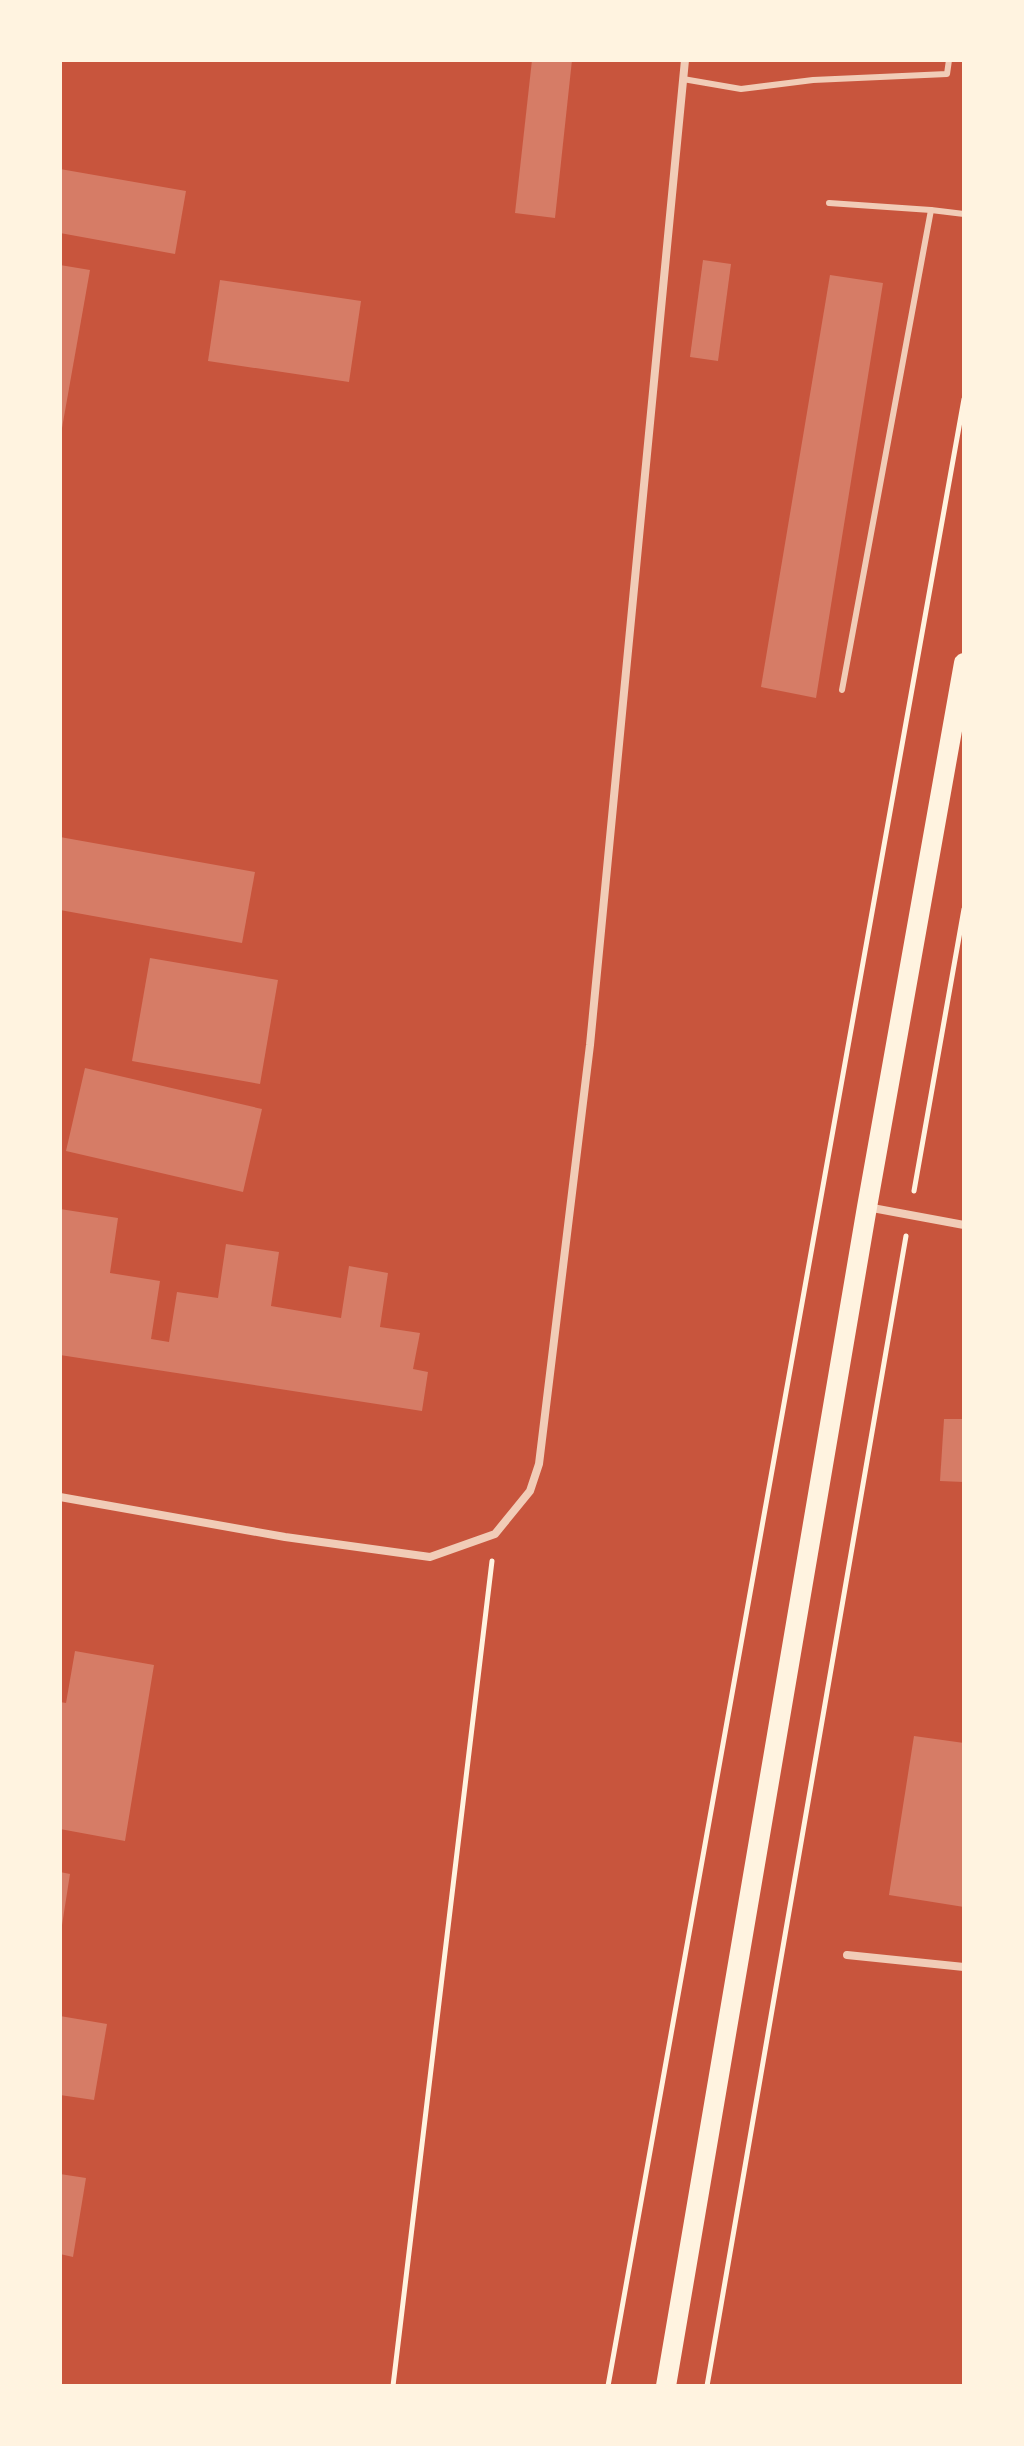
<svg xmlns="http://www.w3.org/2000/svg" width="1024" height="2446" viewBox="0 0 1024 2446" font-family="'DejaVu Sans',sans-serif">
  <rect width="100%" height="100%" fill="#c8553d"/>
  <g fill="#d67c66">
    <path d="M 532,60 L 572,60 L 555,218 L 515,213 Z"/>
    <path d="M 60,169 L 186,191 L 175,254 L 60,233 Z"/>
    <path d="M 703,260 L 731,264 L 718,361 L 690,357 Z"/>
    <path d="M 60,265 L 90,270 L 62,428 L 60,427 Z"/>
    <path d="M 830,275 L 883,283 L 816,698 L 761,687 Z"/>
    <path d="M 220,280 L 361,301 L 349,382 L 208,361 Z"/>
    <path d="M 60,837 L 255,872 L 242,943 L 60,910 Z"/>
    <path d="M 150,958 L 278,980 L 260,1084 L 132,1061 Z"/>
    <path d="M 85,1068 L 262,1109 L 243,1192 L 66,1151 Z"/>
    <path d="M 60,1209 L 118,1218 L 110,1273 L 160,1281 L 151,1339 L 169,1342 L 177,1292 L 218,1298 L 226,1244 L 279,1252 L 271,1306 L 341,1318 L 349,1266 L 388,1273 L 380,1327 L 420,1333 L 413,1369 L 428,1372 L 422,1411 L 60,1355 Z"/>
    <path d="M 944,1419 L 964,1419 L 964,1482 L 940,1481 Z"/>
    <path d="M 75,1651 L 154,1665 L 125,1841 L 60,1829 L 60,1702 L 66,1703 Z"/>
    <path d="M 914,1736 L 964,1743 L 964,1907 L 889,1895 Z"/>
    <path d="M 60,1872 L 70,1874 L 62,1925 L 60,1925 Z"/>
    <path d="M 60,2016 L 107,2024 L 94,2100 L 60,2095 Z"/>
    <path d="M 60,2174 L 86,2178 L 73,2257 L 60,2254 Z"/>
  </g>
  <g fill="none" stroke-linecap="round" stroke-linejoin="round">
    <g stroke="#fff3e0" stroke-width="5">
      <path d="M 914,1191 L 964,909"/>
      <path d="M 393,2386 L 492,1561"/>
      <path d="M 608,2386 L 964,399"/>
      <path d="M 707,2386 L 906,1236"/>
    </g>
    <g stroke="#f1ccb7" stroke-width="6">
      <path d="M 683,79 L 741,89 L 813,80 L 947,74 L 949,60"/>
      <path d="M 829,203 L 931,210 L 964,214"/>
      <path d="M 842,690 L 931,210"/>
    </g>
    <g stroke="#f1ccb7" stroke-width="8">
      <path d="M 867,1207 L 964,1225"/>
      <path d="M 60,1497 L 285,1537 L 430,1557 L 495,1534 L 530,1491 L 539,1464 L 590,1045 L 685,60"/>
      <path d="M 847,1955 L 964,1967"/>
    </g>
    <path stroke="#fff3e0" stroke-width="20" d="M 666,2386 L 867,1207 L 964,663"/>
  </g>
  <rect width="1024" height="2446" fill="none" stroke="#fff3e0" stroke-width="124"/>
</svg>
